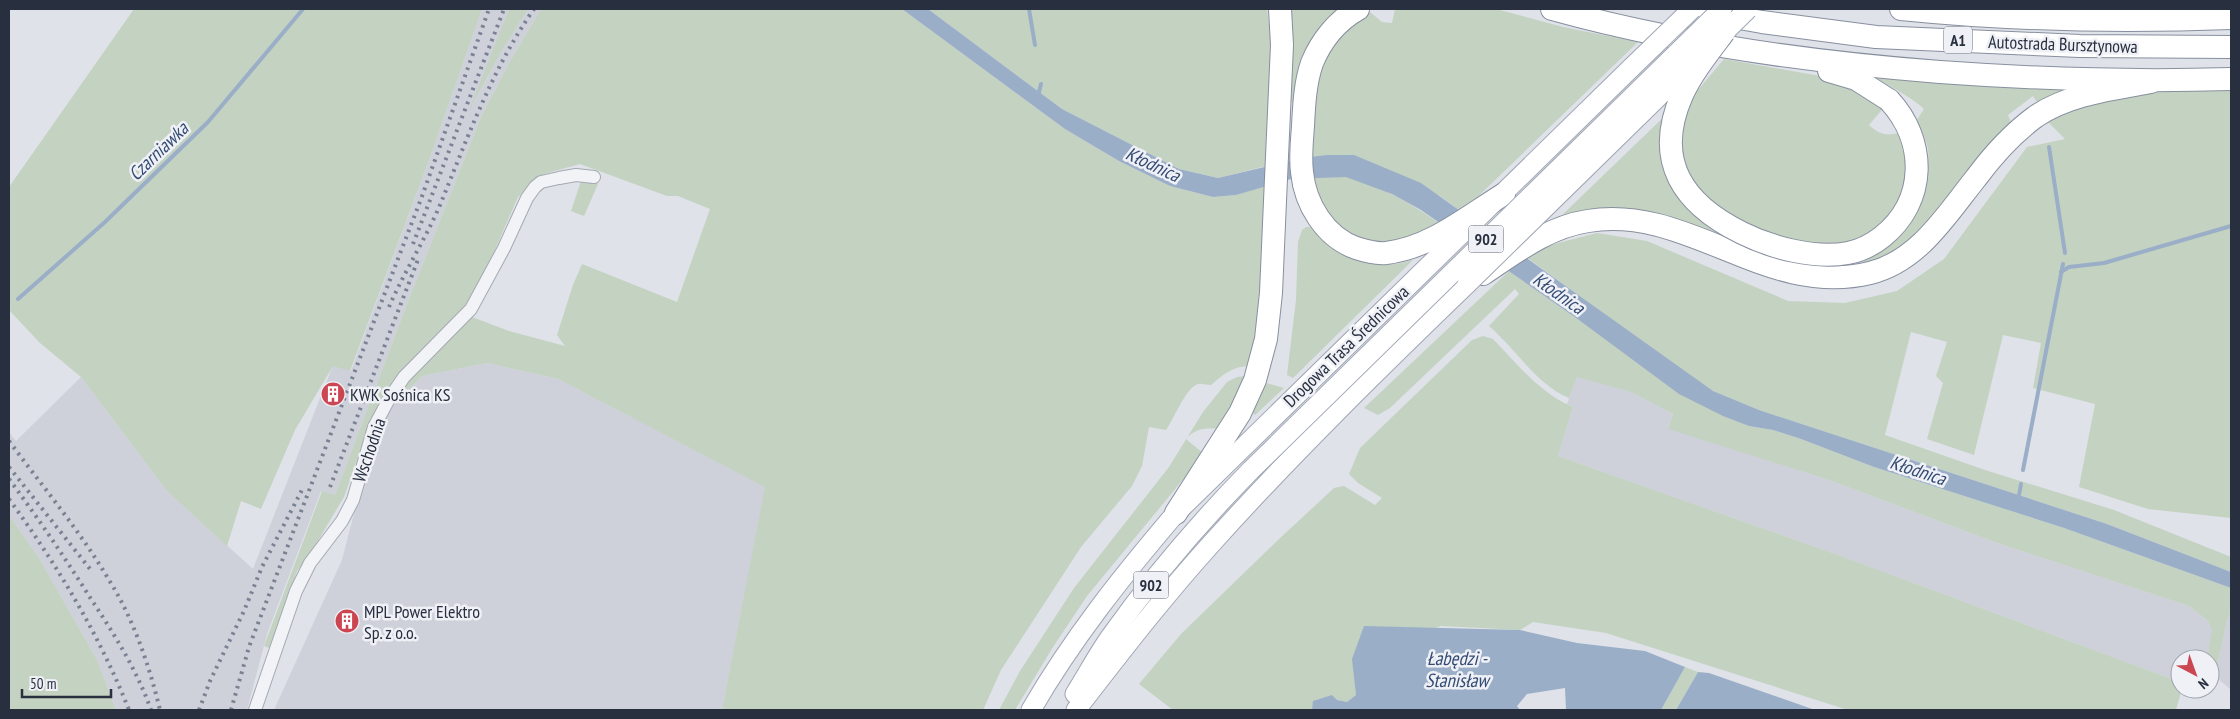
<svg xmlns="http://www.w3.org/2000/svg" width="2240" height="719" viewBox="0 0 2240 719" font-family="'PT Sans Narrow',sans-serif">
  <rect width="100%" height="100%" fill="#dfe2e8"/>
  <g fill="#ced1da">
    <path d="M 482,9 L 509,9 L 472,106 L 500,54 L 528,9 L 541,9 L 509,63 L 481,117 L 407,304 L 335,495 L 321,491 L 267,634 L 247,710 L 116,710 L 97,660 L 39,558 L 9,515 L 9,432 L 16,441 L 81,377 L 167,491 L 253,569 L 333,365 L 351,371 L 428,163 Z"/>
    <path d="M 487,363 L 558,379 L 766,487 L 722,710 L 274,710 L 342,560 L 370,451 L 387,412 L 422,376 Z"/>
    <path d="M 1577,376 L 1631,392 L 1673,414 L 1668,428 L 1829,480 L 1997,543 L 2189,606 L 2208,621 L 2213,629 L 2207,659 L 2180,659 L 2180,682 L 1841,556 L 1558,456 L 1573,407 L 1567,404 Z"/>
    <path d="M 2231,612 L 2231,690 L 2215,676 L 2227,620 Z"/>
  </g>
  <g fill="#c4d2c1">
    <path d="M 134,9 L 482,9 L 428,163 L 350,371 L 333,366 L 295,430 L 261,509 L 241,501 L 227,546 L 167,491 L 81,377 L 40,343 L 9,310 L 9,187 Z"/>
    <path d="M 509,9 L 528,9 L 500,54 L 469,111 Z"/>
    <path d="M 541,9 L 902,9 L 1065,129 L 1119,161 L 1170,186 L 1213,197 L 1236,195 L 1267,185 L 1260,322 L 1250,366 C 1232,366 1223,375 1211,385 C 1207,385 1202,383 1198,384 C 1186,387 1174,419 1166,430 L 1149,427 L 1142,466 L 1132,486 L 1081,547 L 1001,670 L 983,710 L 722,710 L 765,487 L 558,379 L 487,363 L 422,376 L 387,412 L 410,376 L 472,317 L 509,331 L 565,346 L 557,335 L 573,285 L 582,264 L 677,302 L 710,209 L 678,196 L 667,196 L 580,164 L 544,174 L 518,197 L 483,277 L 460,313 L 407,365 L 370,423 L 344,497 L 310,554 L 297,571 L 273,640 L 269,648 L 264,646 L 322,491 L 335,495 L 407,304 L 481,117 L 509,63 Z"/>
    <path d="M 928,9 L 1267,9 L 1271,41 L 1266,166 L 1218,178 L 1179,169 L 1062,109 Z"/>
    <path d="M 1291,9 L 1343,9 L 1296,101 L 1291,102 L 1293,57 Z"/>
    <path d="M 1395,9 L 1496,9 L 1563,27 L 1638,42 L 1462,212 L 1440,196 L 1311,157 C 1314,113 1309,62 1344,29 C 1351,23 1362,18 1370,12 L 1382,22 L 1392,23 Z"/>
    <path d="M 1724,59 L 1820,76 L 1852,86 L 1886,105 L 1869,125 C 1881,136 1888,136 1903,132 L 1911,150 L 1897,214 L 1863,243 L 1801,246 L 1722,215 L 1693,186 L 1682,154 L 1682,136 L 1685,116 L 1693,96 Z"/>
    <path d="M 1875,77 L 2075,86 L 2039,105 L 2033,96 L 2008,115 L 2012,125 L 1913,241 L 1866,266 L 1863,262 C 1903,240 1926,215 1928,168 C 1928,162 1929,155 1928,149 C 1926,139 1921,129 1917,120 L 1924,109 C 1910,96 1892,88 1875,77 Z"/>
    <path d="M 2231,89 L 2231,518 L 2148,509 L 2079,487 L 2095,404 L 2033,388 L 2041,343 L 2003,335 L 1974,455 L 1927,439 L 1943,383 L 1936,376 L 1947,342 L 1911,332 L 1885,435 L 1985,470 L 2114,510 L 2231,557 L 2231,572 L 2107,524 L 1759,410 L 1713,391 L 1690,376 L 1526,257 L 1540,249 L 1558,243 L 1597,233 L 1647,241 L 1788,301 L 1845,303 L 1897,291 L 1944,259 L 2027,147 L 2065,139 L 2046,120 L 2085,103 L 2142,93 Z"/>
    <path d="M 1670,111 L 1676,190 L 1691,213 L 1713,231 L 1737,243 L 1560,217 Z"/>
    <path d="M 1312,177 C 1323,177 1336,174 1347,177 C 1379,184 1417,207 1443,226 L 1395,247 L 1356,241 L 1325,214 Z"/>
    <path d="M 581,181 L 592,181 L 598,184 L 584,216 L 571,211 Z"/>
    <path d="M 1306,227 L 1312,227 L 1375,264 L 1397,264 L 1413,260 L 1293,378 L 1287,375 L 1296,300 L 1298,242 L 1302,230 Z"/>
    <path d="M 1509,271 L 1579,320 L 1749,426 L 1773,430 L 1801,439 L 1874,467 L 2064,528 L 2231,588 L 2231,612 L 2227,620 L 2215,676 L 2210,670 L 2210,659 L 2207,659 L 2212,629 L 2208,621 L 2189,606 L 1997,543 L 1829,480 L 1668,429 L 1673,414 L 1631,392 L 1577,377 L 1569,398 C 1536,384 1516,349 1489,326 L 1519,294 L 1515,289 L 1390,408 L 1378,415 L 1364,408 Z"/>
    <path d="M 1483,336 L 1493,339 C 1518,365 1540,393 1573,407 L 1558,456 L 1841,556 L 2180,682 L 2180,689 L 2182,689 L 2176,710 L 1848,710 L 1606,633 L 1533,622 L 1520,630 L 1441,626 L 1353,659 L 1356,695 L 1347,702 L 1337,700 L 1314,701 L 1312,710 L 1173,710 L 1139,684 L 1181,634 L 1278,540 L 1334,488 L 1344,486 L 1375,505 L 1382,498 L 1358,483 L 1349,474 L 1360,448 L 1472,340 Z"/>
    <path d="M 1247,376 L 1220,429 C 1207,428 1195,428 1186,439 L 1204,454 L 1087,596 L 1053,647 L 1015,710 L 999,710 L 1020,671 L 1074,588 L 1169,467 L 1203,412 L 1227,382 L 1237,377 Z"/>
    <path d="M 1266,383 L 1284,388 L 1255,415 L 1253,413 Z"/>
    <path d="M 9,515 L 39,558 L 97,660 L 116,710 L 9,710 Z"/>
    <path d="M 1685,667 L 1698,672 L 1676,710 L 1661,710 Z"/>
  </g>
  <g fill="#9baec8">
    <path d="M 902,9 L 928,9 L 1062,109 L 1179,169 L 1218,178 L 1303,158 L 1327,155 L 1354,155 L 1421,183 L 1713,391 L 1759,410 L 2107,524 L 2231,572 L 2231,588 L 2064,528 L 1874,467 L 1801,439 L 1773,430 L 1749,426 L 1723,416 L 1679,394 L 1579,320 L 1421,210 L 1392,194 L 1346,177 L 1291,179 L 1236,195 L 1213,197 L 1170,186 L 1119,161 L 1065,129 Z"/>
    <path d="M 1364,626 L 1520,630 L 1577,643 L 1645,651 L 1685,667 L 1661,710 L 1566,710 L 1565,688 L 1527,694 L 1517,706 L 1520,710 L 1312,710 L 1313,701 L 1332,695 L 1337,700 L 1347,702 L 1356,695 L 1352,659 Z"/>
    <path d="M 1698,672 L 1709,673 L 1815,710 L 1676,710 Z"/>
  </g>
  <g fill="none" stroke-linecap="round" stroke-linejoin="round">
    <g stroke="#9baec8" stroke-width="4">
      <path d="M 1029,9 L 1035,45"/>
      <path d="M 1038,96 L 1041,84"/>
      <path d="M 2049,147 L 2065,253"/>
      <path d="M 2061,272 L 2069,267 L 2104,263 L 2231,226"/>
      <path d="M 18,299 L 105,222 L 208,122 L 303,9"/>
      <path d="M 2023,470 L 2063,264"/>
      <path d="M 2018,501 L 2021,484"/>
    </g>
    <defs>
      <path id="minor" d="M 255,710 L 296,591 L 310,563 L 342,521 L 353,500 L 374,427 L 389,399 L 404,377 L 471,309 L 504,248 L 527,198 L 535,187 L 541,182 L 559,178 L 576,175 L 594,177"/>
      <g id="primary">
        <path d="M 1075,694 C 1087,675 1098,654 1111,636 C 1153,577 1200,522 1251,470"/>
        <path d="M 1031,710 C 1072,639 1123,575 1176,513 L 1632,67"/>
        <path d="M 1076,710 C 1120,653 1164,596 1212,543 C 1293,453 1380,368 1467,284"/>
      </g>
      <g id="motorway">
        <path d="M 1358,9 C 1337,21 1321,41 1312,63 C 1305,83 1304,106 1303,126 C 1302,141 1300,157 1302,172 C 1305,204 1325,237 1356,248 C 1366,251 1376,254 1386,253 C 1430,248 1467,217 1504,194"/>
        <path d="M 1552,9 C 1678,44 1809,62 1940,72 C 2037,79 2134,82 2231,79"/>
        <path d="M 1688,9 L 1762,22 L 1876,37 L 2080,46 L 2231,47"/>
        <path d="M 1901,9 C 2010,20 2122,22 2231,18"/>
        <path d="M 1829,71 L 1856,79 L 1889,100"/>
        <path d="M 1483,274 C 1516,252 1548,227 1588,221 C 1688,204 1766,298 1870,273 C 1919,261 1947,214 1976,178 C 1993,155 2012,134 2035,117 C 2068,94 2113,89 2151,82"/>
        <path d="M 1176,513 L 1240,413 L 1255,380 L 1266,339 L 1271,293 L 1275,201 L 1282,45 L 1280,9"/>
      </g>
    </defs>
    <use href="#minor" stroke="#a4a9b2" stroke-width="14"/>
    <use href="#primary" stroke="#9fa6b4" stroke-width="21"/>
    <use href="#motorway" stroke="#878f9f" stroke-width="24"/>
    <use href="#minor" stroke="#f2f3f7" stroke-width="12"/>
    <use href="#primary" stroke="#fff" stroke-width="19"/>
    <use href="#motorway" stroke="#fff" stroke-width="22"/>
    <g stroke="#798192" stroke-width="4" stroke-dasharray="2.5 5" stroke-linecap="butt">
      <path d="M 413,244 L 504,9"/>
      <path d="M 389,307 C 404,272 425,240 440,205 C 468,137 492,69 534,9"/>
      <path d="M 9,441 C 43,487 80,531 109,580 C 134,620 149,665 160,710"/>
      <path d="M 9,467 L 90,569"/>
      <path d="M 9,479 C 38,518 65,558 91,599 C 114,634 137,670 151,710"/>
      <path d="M 330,487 L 419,257"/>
      <path d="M 9,499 C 57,565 99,634 129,710"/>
      <path d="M 199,710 L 210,681 L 244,611 L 262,567 L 303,488"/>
      <path d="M 231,710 L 249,647 L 421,199 L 489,9"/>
    </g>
    <defs>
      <g id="primary-bridge">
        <path d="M 1632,67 L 1692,9"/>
        <path d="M 1467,284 L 1748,9"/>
        <path d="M 1251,470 L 1722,9"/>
      </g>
      <path id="motorway-bridge" d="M 1724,32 C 1709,52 1692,73 1682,95 C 1653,161 1683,204 1742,233 C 1772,248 1815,259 1848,253 C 1860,251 1873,244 1882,237 C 1927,201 1927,141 1889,100"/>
    </defs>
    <use href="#primary-bridge" stroke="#9fa6b4" stroke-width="21" stroke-linecap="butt"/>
    <use href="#motorway-bridge" stroke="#878f9f" stroke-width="24" stroke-linecap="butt"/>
    <use href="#primary-bridge" stroke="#fff" stroke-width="19"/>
    <use href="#motorway-bridge" stroke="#fff" stroke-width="22"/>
  </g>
  <defs>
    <symbol id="building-disc" viewBox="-11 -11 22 22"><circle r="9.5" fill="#cc4651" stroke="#eff1f6"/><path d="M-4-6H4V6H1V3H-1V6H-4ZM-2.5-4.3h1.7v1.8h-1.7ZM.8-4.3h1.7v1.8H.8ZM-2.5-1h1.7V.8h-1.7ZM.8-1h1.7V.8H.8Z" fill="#fff"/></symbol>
  </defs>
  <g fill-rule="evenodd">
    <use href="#building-disc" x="319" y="380" width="28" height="28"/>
    <use href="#building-disc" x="333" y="607" width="28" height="28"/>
  </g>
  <g text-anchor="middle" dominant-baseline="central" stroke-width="5" stroke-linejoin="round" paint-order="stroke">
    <g fill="#eff1f6" stroke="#646976" stroke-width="1">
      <rect x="1944" y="26.5" width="28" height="27" rx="4"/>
      <rect x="1468.5" y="225.5" width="35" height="27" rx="4"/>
      <rect x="1133.5" y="571.5" width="35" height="27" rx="4"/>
    </g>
    <g font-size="16" font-weight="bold" fill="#282f3f">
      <text x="1958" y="40">A1</text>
      <text x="1486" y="239">902</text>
      <text x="1151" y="585">902</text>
    </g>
    <g font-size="18" fill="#282f3f" stroke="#eff1f6">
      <text transform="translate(2063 44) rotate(2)">Autostrada Bursztynowa</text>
      <text transform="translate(1346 346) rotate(-44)">Drogowa Trasa Średnicowa</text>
      <text transform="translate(369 450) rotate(-71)">Wschodnia</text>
    </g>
    <g font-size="18" fill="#282f3f" stroke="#eff1f6" text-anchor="start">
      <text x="350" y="394">KWK Sośnica KS</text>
      <text x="364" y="611">MPL Power Elektro<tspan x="364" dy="21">Sp. z o.o.</tspan></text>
    </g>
    <g font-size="19" font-style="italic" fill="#334b73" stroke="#eff1f6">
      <text transform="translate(158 151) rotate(-44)">Czarniawka</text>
      <text transform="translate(1153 164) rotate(25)">Kłodnica</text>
      <text transform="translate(1559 293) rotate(35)">Kłodnica</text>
      <text transform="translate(1918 470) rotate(18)">Kłodnica</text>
      <text x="1457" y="658">Łabędzi -<tspan x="1457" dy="22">Stanisław</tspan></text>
    </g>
  </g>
  <rect width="2240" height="719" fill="none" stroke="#282f3f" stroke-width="20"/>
  <g transform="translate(2195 674) rotate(139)"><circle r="24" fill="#eff1f6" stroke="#9fa3ad"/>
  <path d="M0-4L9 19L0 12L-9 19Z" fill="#cc4651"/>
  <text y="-8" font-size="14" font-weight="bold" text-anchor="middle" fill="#282f3f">N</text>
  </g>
  <path d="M22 689v8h89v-8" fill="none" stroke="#282f3f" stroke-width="2.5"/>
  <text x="30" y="689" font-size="15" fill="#282f3f" stroke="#eff1f6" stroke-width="4" paint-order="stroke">50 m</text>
</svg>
